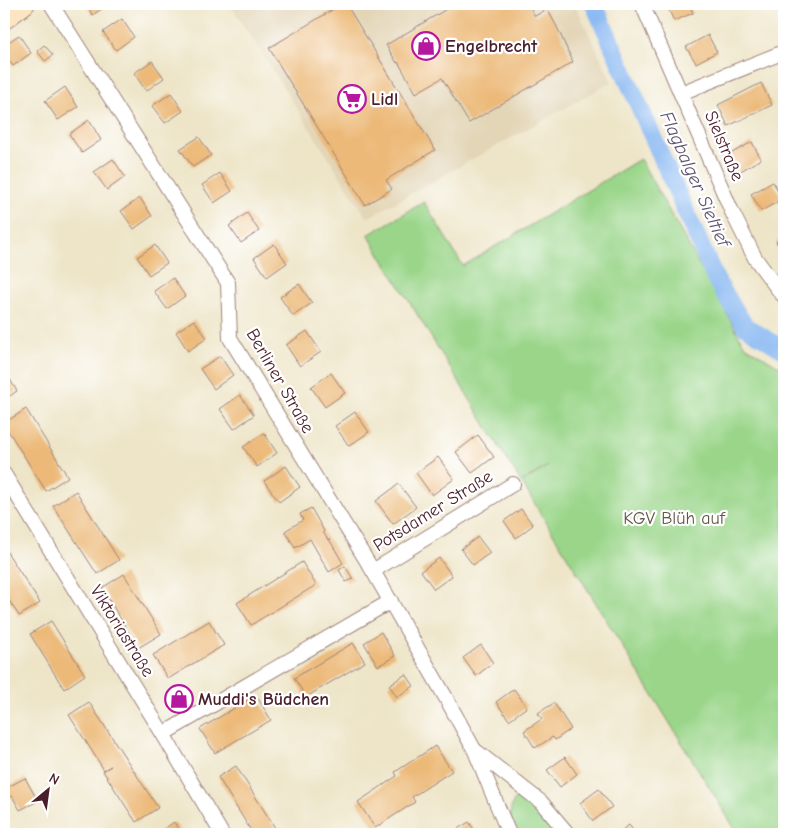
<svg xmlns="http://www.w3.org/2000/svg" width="788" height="838" viewBox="0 0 788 838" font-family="'Comic Neue',sans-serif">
  <rect width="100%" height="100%" fill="#fff"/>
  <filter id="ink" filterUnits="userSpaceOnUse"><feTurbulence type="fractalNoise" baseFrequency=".02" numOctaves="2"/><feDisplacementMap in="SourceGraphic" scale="10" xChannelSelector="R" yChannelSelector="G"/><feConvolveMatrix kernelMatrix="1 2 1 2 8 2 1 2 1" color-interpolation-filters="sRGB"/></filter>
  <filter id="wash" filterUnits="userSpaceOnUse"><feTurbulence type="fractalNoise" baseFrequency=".0096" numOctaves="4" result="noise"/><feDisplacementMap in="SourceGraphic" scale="20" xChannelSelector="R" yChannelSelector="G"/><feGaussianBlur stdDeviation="1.12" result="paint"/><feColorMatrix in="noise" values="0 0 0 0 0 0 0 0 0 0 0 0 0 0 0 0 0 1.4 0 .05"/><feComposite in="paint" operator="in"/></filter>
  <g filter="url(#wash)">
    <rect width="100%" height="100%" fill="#eee5c8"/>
    <path fill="#e3d6b7" d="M 230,4 L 575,4 L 612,82 L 367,218 Z"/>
    <g fill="#9ad589" stroke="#727a5a">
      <path d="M 640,159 L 745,346 L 784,369 L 784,834 L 738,834 L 522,483 L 548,466 L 521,482 L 368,235 L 424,202 L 463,266 Z"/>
      <path d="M 515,799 C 533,801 545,821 557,834 L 517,834 C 511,820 507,813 515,799 Z"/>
    </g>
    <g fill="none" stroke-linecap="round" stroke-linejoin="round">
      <path stroke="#85b6f1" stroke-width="18" d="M 594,4 L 716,280 L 745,326 L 784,350"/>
    </g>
    <g id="blocks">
      <g fill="#ecb978">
        <path d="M 85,4 L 108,4 L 93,15 Z"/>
        <path d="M 342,4 L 346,4 L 435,150 L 386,180 L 392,189 L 365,205 L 269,48 Z"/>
        <path d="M 455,4 L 528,4 L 535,16 L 547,9 L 556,25 L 573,62 L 469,123 L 442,78 L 416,93 L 398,62 L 397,63 L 386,45 Z"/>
        <path d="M 666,4 L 689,4 L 693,13 L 674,21 Z"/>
        <path d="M 122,19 L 134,37 L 116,50 L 103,32 Z"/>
        <path d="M 19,35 L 31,53 L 13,66 L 4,53 L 4,45 Z"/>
        <path d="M 708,35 L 717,52 L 696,63 L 686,47 Z"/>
        <path d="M 44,45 L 53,55 L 45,61 L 37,51 Z"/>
        <path d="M 152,61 L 164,78 L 146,91 L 134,73 Z"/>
        <path d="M 761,83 L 772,105 L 728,126 L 718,105 Z"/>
        <path d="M 65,87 L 78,107 L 58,120 L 45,101 Z"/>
        <path d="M 171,93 L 183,111 L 165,123 L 152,106 Z"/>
        <path d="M 89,120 L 101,140 L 82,153 L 69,134 Z"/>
        <path d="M 199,137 L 211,155 L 193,167 L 180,149 Z"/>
        <path d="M 752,142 L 761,159 L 739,172 L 730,154 Z"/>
        <path d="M 113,159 L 125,177 L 107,190 L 94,172 Z"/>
        <path d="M 220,173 L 232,191 L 214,203 L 202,185 Z"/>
        <path d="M 773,182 L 783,199 L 761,211 L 751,194 Z"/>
        <path d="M 140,198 L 152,216 L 134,229 L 121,211 Z"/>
        <path d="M 247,213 L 259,231 L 241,243 L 229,226 Z"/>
        <path d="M 784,235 L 784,252 L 776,242 Z"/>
        <path d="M 274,244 L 287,263 L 267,277 L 254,258 Z"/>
        <path d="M 155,245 L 167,263 L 149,275 L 137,257 Z"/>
        <path d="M 173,278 L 185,296 L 167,309 L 154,291 Z"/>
        <path d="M 299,284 L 312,303 L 293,316 L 280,297 Z"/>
        <path d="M 194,320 L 207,338 L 188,351 L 176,332 Z"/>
        <path d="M 307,331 L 321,352 L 300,366 L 286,345 Z"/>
        <path d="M 220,356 L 233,375 L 214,389 L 200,369 Z"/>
        <path d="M 4,370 L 17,391 L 4,400 Z"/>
        <path d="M 331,373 L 345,393 L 325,407 L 311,387 Z"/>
        <path d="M 240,395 L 254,415 L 234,429 L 220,409 Z"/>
        <path d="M 26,409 L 68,477 L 46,491 L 4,424 L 4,423 Z"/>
        <path d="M 355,412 L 369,432 L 349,446 L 335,426 Z"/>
        <path d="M 264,433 L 277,453 L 257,467 L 243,447 Z"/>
        <path d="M 478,435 L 494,457 L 472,473 L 456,452 Z"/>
        <path d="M 438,457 L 454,479 L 432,495 L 416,473 Z"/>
        <path d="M 286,466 L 300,487 L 279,502 L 264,481 Z"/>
        <path d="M 399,484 L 416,507 L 393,524 L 376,501 Z"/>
        <path d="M 76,491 L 119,560 L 97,574 L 53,506 Z"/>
        <path d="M 311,508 L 324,531 L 323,532 L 328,540 L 329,539 L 343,563 L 329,572 L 310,539 L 295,548 L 285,531 L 303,520 L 300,514 Z"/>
        <path d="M 521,509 L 533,525 L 516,538 L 504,521 Z"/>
        <path d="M 478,537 L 490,553 L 473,565 L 461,549 Z"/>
        <path d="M 5,549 L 40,603 L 19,616 L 4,592 L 4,550 Z"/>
        <path d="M 439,558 L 452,576 L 434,589 L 421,571 Z"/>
        <path d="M 302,562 L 316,585 L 251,625 L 237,603 Z"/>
        <path d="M 345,566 L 353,579 L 346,582 L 339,570 Z"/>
        <path d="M 124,574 L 161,634 L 138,648 L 102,588 Z"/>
        <path d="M 51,621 L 85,675 L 64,689 L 30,634 Z"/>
        <path d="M 209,621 L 224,645 L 168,679 L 153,655 Z"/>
        <path d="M 381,632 L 395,656 L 378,666 L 364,643 Z"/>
        <path d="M 353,643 L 365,662 L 306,697 L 294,678 Z"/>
        <path d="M 481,645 L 493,663 L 476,676 L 463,658 Z"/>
        <path d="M 406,674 L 414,686 L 397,697 L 389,685 Z"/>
        <path d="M 514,689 L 527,707 L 509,720 L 496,702 Z"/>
        <path d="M 179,690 L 187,703 L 178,708 L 171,695 Z"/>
        <path d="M 256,695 L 271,720 L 215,753 L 200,729 Z"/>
        <path d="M 89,702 L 158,808 L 136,822 L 103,771 L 111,766 L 104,770 L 69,715 Z"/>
        <path d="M 554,703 L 571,729 L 555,740 L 553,737 L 535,748 L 524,731 L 542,719 L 538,713 Z"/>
        <path d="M 435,746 L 452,771 L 412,797 L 415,802 L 375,828 L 358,802 L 397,776 L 395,772 Z"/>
        <path d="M 565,757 L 577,774 L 560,787 L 547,770 Z"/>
        <path d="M 236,766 L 277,831 L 273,834 L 253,834 L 218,777 Z"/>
        <path d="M 25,778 L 38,801 L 20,810 L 12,796 L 6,800 L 4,795 L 4,789 Z"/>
        <path d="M 599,789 L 612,807 L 593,821 L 580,803 Z"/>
        <path d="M 174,822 L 182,834 L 156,834 Z"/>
        <path d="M 469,822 L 477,834 L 449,834 Z"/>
        <path d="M 629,825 L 636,834 L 617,834 Z"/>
      </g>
    </g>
  </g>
  <g filter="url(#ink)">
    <use href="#blocks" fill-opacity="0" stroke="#9c827a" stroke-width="1"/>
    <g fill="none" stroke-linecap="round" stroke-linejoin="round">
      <defs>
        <g id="street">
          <path d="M 51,4 L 228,283 L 230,338 L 373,571 L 446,698 L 475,751 L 509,834"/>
          <path d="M 642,4 L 732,212 L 755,258 L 780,292 L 784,296"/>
          <path d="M 681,93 L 784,52"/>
          <path d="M 4,474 L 163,734 L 222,834"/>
          <path d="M 373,571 L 513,484"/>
          <path d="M 163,734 L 391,601"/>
          <path d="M 476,751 L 541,802 L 568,834"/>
        </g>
        <path id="secondary" d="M 4,20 L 25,4"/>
      </defs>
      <use href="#street" stroke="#9c827a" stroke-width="16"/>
      <use href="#secondary" stroke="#9c827a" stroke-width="21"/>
      <use href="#street" stroke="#fff" stroke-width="14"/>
      <use href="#secondary" stroke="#fde5c4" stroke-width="19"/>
    </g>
  </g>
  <defs>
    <symbol id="shop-ring" viewBox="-11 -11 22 22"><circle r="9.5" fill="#fff" stroke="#b5179e" stroke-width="1.5"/><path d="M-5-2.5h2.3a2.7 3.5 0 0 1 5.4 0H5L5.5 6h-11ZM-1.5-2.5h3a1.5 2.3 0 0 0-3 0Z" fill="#b5179e"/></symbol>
    <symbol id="supermarket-ring" viewBox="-11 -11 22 22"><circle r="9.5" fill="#fff" stroke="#b5179e" stroke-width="1.5"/><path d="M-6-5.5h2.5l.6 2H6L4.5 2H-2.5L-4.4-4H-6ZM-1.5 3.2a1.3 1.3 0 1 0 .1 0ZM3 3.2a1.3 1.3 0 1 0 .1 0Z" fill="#b5179e"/></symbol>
  </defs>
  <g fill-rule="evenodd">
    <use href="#shop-ring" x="410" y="30" width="32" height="32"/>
    <use href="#supermarket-ring" x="336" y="83" width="32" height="32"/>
    <use href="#shop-ring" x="163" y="683" width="32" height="32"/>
  </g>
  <g text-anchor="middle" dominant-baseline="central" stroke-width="4.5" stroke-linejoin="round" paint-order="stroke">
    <g font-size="18" font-weight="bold" fill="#4a1f2b" stroke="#fff" text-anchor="start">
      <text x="445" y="46">Engelbrecht</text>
      <text x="371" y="99">Lidl</text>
      <text x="198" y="699">Muddi's Büdchen</text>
    </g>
    <g font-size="18" fill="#4a1f2b" stroke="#fff">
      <text transform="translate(724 146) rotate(67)">Sielstraße</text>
      <text transform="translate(280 381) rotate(60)">Berliner Straße</text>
      <text transform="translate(433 511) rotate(-32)">Potsdamer Straße</text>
      <text transform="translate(122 631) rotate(58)">Viktoriastraße</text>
    </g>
    <g font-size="18" fill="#625647" stroke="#fff">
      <text x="674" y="518">KGV Blüh auf</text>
    </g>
    <g font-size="19" font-style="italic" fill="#5f5470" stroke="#fff">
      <text transform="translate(695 179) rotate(66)">Flagbalger Sieltief</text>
    </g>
  </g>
  <rect width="788" height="838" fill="none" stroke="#fff" stroke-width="20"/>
  <g transform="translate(48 790) rotate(29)" stroke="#ffffff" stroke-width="4" paint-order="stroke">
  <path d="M0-4L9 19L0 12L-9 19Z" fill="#4a1f2b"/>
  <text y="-8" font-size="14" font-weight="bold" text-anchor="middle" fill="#4a1f2b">N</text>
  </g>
</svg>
